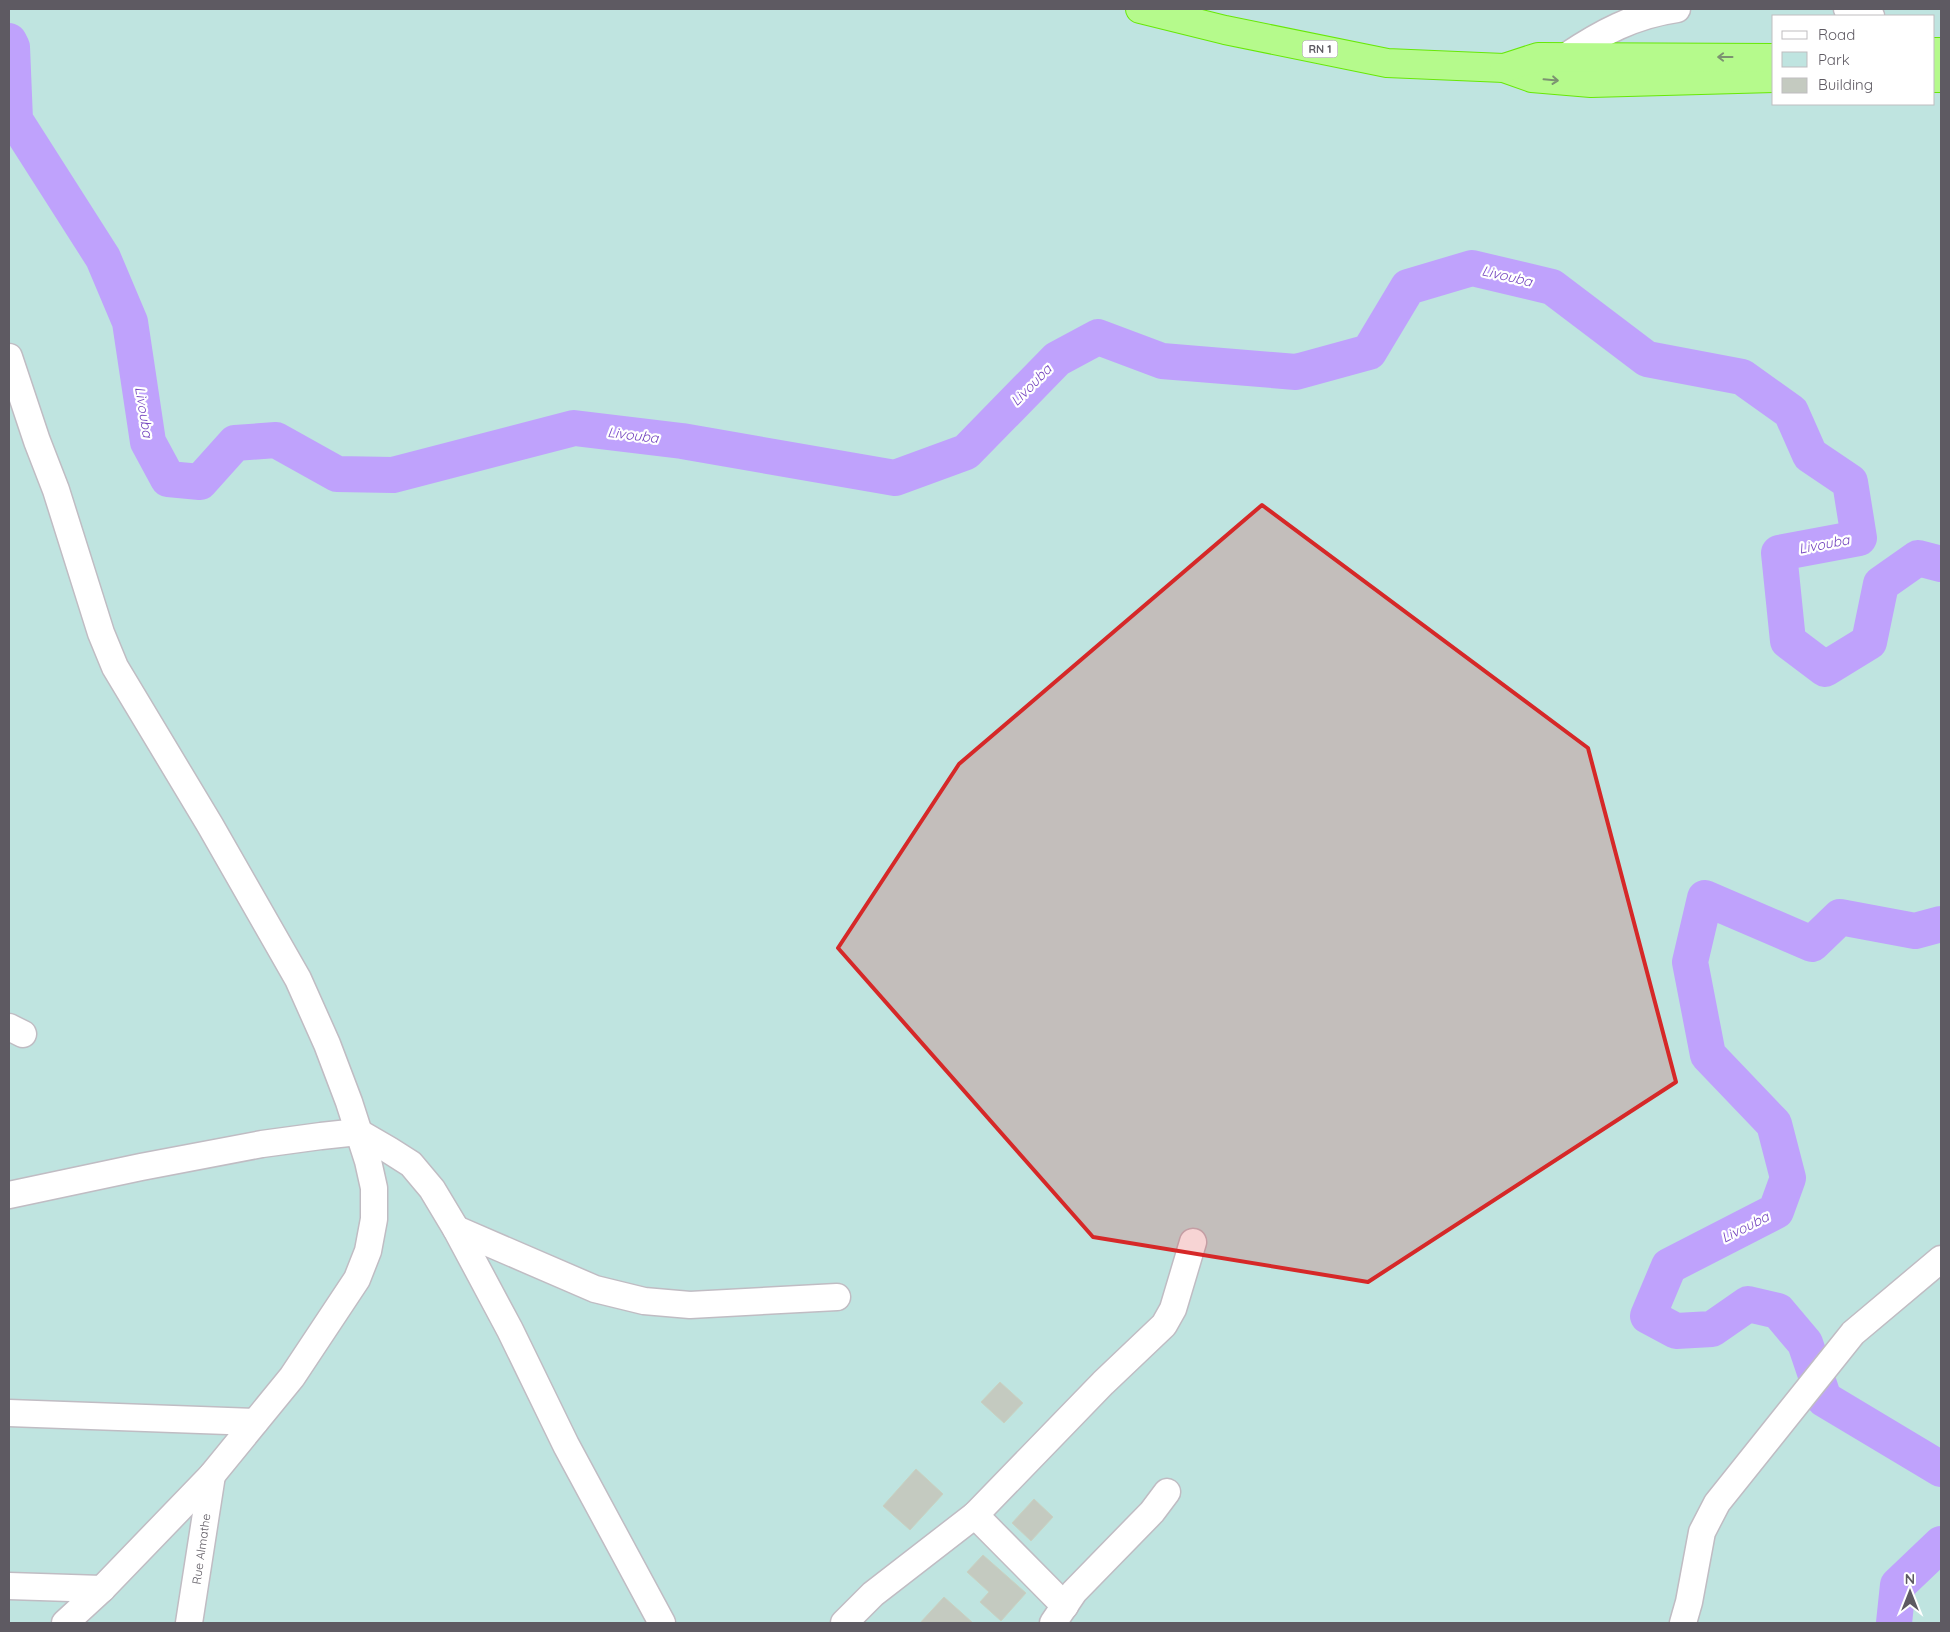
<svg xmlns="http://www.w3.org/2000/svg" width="1950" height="1632" viewBox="0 0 1950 1632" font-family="Quicksand,sans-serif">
  <rect width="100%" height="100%" fill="#e6ede2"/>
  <path fill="#bfe4e0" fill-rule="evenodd" d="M 9,9 L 1941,9 L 1941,1623 L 9,1623 ZM 1774,16 L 1934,16 L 1934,104 L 1774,104 Z"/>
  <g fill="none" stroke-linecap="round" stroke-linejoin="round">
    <g stroke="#bfa2fc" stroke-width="36">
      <path d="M 9,41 L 12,47 L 15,120 L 103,258 L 130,322 L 148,442 L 168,479 L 200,482 L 235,443 L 276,440 L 337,474 L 393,475 L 574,428 L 682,441 L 895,478 L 966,452 L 1057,359 L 1098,337 L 1162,361 L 1296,372 L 1369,352 L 1408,287 L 1472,268 L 1552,287 L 1647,359 L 1742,377 L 1791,412 L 1810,455 L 1850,482 L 1859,538 L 1779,553 L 1788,641 L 1825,669 L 1869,642 L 1881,584 L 1918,558 L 1941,564"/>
      <path d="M 1941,924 L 1915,931 L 1840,917 L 1812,944 L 1705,898 L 1690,962 L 1708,1055 L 1774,1124 L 1788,1178 L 1776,1211 L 1669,1266 L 1648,1316 L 1676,1331 L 1712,1329 L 1748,1304 L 1778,1311 L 1805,1343 L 1824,1399 L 1941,1469"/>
      <path d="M 1894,1623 L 1898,1585 L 1941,1544"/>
    </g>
  </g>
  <g fill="#c4cac0" stroke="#c8d1c1">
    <path d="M 1000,1382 L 1023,1403 L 1004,1423 L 981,1402 Z"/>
    <path d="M 916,1469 L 943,1494 L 910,1530 L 883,1506 Z"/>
    <path d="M 1034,1499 L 1053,1517 L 1031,1541 L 1012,1523 Z"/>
    <path d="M 983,1555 L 1026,1593 L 1001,1621 L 980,1602 L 989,1592 L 967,1572 Z"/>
    <path d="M 944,1597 L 973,1623 L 920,1623 Z"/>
  </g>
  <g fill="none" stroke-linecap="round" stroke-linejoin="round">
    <defs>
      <g id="minor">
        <path d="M 1847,9 L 1871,16"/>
        <path d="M 1565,57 C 1601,33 1634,15 1677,9"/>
        <path d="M 9,357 L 37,441 L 56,490 L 101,633 L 115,667 L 210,825 L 298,979 L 327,1044 L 349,1102 L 368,1161 L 374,1188 L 374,1219 L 368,1251 L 357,1279 L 292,1377 L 212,1475 L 102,1589 L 65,1623"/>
        <path d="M 9,1027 L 23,1034"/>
        <path d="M 9,1195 L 141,1167 L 262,1144 L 321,1136 L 358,1132 L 389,1150 L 411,1164 L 432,1189 L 456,1229 L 510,1330 L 566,1445 L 662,1623"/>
        <path d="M 456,1229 L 595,1289 L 644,1301 L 690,1305 L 837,1297"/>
        <path d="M 9,1413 L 255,1422"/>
        <path d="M 975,1515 L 1065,1606"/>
        <path d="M 9,1586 L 102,1589"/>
        <path d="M 189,1623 L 212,1475"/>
        <path d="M 844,1623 L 873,1594 L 975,1515 L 1103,1383 L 1164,1325 L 1173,1309 L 1193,1242"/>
        <path d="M 1053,1623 L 1074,1592 L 1152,1512 L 1167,1492"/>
        <path d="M 1683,1623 L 1689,1602 L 1702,1532 L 1717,1503 L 1853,1333 L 1941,1259"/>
      </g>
      <g id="highway">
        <path d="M 1140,9 L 1225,30 L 1387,63 L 1504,68 L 1532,78 L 1591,83 L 1774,78"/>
        <path d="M 1934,52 L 1941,52"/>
        <path d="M 1504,68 L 1538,57 L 1774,58"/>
        <path d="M 1934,78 L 1941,78"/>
      </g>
    </defs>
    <use href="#minor" stroke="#c0bcc3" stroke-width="29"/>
    <use href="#highway" stroke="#68e807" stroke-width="30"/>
    <use href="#minor" stroke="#fff" stroke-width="26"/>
    <use href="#highway" stroke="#b5fa8c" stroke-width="28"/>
  </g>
  <defs><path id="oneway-shaft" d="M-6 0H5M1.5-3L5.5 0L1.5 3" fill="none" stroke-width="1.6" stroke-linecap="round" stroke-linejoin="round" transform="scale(1.25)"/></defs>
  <g stroke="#7c9271">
    <use href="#oneway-shaft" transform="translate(1725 57) rotate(-180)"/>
    <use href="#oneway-shaft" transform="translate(1551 80) rotate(5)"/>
  </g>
  <path fill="#d62828" fill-opacity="0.2" stroke="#d62828" stroke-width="4" stroke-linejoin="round" d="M 1262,505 L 1588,748 L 1676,1082 L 1368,1282 L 1093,1237 L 838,948 L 959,764 Z"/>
  <g text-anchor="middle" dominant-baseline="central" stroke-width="4.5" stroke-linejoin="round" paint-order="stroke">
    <rect fill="#fff" stroke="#8e8c91" stroke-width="1" x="1302.5" y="40.5" width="35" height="17" rx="4"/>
    <g font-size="11" font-weight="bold" fill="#5e5a62">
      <text x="1320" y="49">RN 1</text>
    </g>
    <g font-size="12" fill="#5e5a62" stroke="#fff">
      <text transform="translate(201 1549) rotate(-82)">Rue Almathe</text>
    </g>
    <g font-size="14" font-style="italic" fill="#7546bf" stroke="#fff">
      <text transform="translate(1507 276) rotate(13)">Livouba</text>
      <text transform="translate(1031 385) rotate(-46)">Livouba</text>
      <text transform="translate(144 412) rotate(81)">Livouba</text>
      <text transform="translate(633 435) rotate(7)">Livouba</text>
      <text transform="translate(1824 544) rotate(-11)">Livouba</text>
      <text transform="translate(1745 1227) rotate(-27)">Livouba</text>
    </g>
  </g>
  <rect width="1950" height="1632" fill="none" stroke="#5e5a62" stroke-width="20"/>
  <rect x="1772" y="15" width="162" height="90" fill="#ffffff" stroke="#bfbdc0"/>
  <rect x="1782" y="31" width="25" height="8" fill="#ffffff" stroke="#bfbdc0"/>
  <text x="1818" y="40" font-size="15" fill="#5e5a62">Road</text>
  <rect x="1782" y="52" width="25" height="15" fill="#bfe4e0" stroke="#bfbdc0"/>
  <text x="1818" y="65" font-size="15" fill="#5e5a62">Park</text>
  <rect x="1782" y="78" width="25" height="15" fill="#c4cac0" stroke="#bfbdc0"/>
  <text x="1818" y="90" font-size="15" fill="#5e5a62">Building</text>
  <g transform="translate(1910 1592)" stroke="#ffffff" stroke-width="4" paint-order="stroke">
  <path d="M0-4L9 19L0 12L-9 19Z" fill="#5e5a62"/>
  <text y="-8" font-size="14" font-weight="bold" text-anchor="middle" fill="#5e5a62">N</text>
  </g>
</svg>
